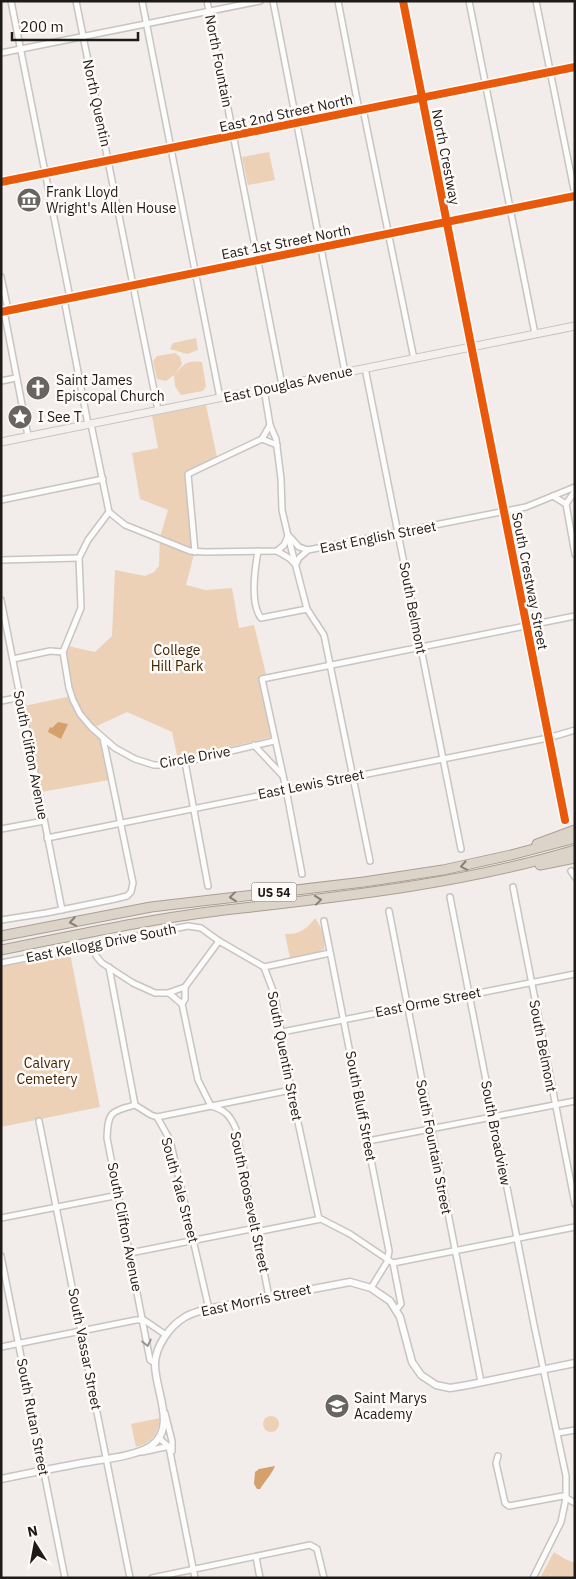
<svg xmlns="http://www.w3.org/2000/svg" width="576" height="1579" viewBox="0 0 576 1579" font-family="'IBM Plex Sans',sans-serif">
  <rect width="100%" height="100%" fill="#f2edea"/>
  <g fill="#ecd1b7">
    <path d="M 269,152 L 275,180 L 248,185 L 242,157 Z"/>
    <path d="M 196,338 L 198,350 L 187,354 L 170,349 L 173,343 Z"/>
    <path d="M 175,353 L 180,357 L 182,364 L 175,374 C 185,363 186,360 202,362 L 206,386 L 203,391 L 181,395 L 175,386 L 174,375 L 166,381 L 157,379 L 153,361 L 157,356 Z"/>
    <path d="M 206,405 L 217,457 L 185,474 L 194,554 L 186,585 L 206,590 L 232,588 L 239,628 L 254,625 L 266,674 L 259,676 L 271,737 L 178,760 L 172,732 L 127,712 L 95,727 L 100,740 L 109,780 L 41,792 L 24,706 L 67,697 L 72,693 L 66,660 L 68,646 L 95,652 L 112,636 L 115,570 L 145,576 L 154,572 L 159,566 L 160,537 L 168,510 L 140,499 L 132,453 L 158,448 L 152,416 Z"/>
    <path d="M 315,918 C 321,927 327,937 324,949 L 317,953 L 290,958 L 285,934 C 299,935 308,928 315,918 Z"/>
    <path d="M 70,953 L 100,1107 L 1,1127 L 1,967 Z"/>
    <circle cx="271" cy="1424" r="8"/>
    <path d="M 160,1418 C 159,1434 150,1444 136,1447 L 131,1424 Z"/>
    <path d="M 554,1552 L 565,1559 L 575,1563 L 575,1578 L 540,1578 Z"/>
  </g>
  <g fill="#d4a16c">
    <path d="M 58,722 L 68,724 L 61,739 L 48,732 L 50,727 L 52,728 Z"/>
    <path d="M 275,1466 C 272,1474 265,1481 260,1489 L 257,1489 L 254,1484 L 255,1472 L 259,1469 Z"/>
  </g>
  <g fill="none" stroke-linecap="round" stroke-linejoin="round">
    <defs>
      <g id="minor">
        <path d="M 11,1 L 70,298"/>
        <path d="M 76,1 L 158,410"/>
        <path d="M 142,1 L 220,398"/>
        <path d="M 207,1 L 282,385"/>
        <path d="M 273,1 L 345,372"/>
        <path d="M 338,1 L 359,110"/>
        <path d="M 403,1 L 565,820"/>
        <path d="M 469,1 L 535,334"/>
        <path d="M 536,1 L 575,195"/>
        <path d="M 1,53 L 260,1"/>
        <path d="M 363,109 L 414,359"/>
        <path d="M 1,277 L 8,310"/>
        <path d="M 64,299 L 88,424"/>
        <path d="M 4,311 L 28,436"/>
        <path d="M 365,368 L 461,849"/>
        <path d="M 1,381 L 16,378"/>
        <path d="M 264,389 L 270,425 L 276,439 L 281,479 L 282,510 L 288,536 L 307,609 L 324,635 L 370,861"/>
        <path d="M 91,424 L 109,512 L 88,540 L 79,558 L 81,608 L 63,652 L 69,688 L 73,700 L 80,714 L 91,727 L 115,748 L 135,759 L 154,765 L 165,765 L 185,762 L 274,741"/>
        <path d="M 262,439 L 277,445"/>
        <path d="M 553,496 L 566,504 L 575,491"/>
        <path d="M 1,500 L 103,479"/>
        <path d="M 566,504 L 575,554"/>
        <path d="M 109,512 L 125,525 L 190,551 L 205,552 L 277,551 L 284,545 L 288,536"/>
        <path d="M 289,536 L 299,547 L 308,550 L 526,507 L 575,487"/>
        <path d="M 258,551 C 255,568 250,604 261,618 L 307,609"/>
        <path d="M 277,551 L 289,558 L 295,564"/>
        <path d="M 195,552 L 188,474 L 262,439 L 270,425"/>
        <path d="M 1,560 L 79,558"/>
        <path d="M 296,564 L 299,558 L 308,550"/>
        <path d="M 1,600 L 62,910"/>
        <path d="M 13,659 L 50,651 L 63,652"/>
        <path d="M 1,701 L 21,697"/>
        <path d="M 254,745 L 283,776"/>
        <path d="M 185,762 L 208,886"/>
        <path d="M 1,829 L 44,821"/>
        <path d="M 47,838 L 548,738 L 575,730"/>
        <path d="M 571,871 L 575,877"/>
        <path d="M 302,874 L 286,789 L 262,679 L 575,616"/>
        <path d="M 513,887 L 575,1204"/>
        <path d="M 450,897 L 534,1325 L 566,1476 L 566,1498 L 561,1522 L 533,1578"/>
        <path d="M 389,911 L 481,1382"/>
        <path d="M 1,920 L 46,913 L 115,899 L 127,896 L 131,892 L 133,883 L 103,738"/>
        <path d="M 324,921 L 389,1251 L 387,1262 L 371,1288"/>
        <path d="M 93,945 L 96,956 L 102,963 L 133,983 L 155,993 L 168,993 L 185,987 L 219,941"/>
        <path d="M 1,963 L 188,926 L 201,928 L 219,941 L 264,967 L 275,996 L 291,1090 L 319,1219"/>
        <path d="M 109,967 L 135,1105 L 151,1115 L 157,1117 L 170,1140 L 209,1309"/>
        <path d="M 264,967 L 330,953"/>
        <path d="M 169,993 L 182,1004 L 185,999 L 185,987"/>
        <path d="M 182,1004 L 198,1080 L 211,1106 C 225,1110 230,1115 236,1129 L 269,1297"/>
        <path d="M 282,1032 L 575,974"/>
        <path d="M 135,1105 C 110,1112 108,1112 107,1138 L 150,1360 L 155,1363"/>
        <path d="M 157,1117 L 291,1090"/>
        <path d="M 39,1121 L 130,1578"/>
        <path d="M 368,1141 L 575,1101"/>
        <path d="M 1,1218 L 119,1195"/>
        <path d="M 130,1253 L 251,1229 L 256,1232 L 321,1219 L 350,1234 L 393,1263"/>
        <path d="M 1,1256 L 65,1578"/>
        <path d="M 393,1263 L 575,1227"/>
        <path d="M 393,1263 L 401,1304 L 396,1310"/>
        <path d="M 1,1347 L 136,1320 L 144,1320 L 166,1335"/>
        <path d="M 165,1413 L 172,1441 L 172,1451"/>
        <path d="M 558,1433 L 575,1430"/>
        <path d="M 159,1438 L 169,1447 L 171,1457 L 195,1578"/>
        <path d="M 142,1452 L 170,1446"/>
        <path d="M 498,1456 L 496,1463 L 505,1503 L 509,1506 L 563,1496 L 575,1503"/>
        <path d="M 256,1557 L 260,1578"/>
        <path d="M 152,1578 L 310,1545 L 317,1549 L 324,1578"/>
      </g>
      <g id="tertiary">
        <path d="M 1,182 L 575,67"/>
        <path d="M 1,312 L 575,196"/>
        <path d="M 1,1479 C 30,1473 59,1467 88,1462 C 105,1459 136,1456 151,1446 C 178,1427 154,1389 155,1363 C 156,1345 170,1326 185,1317 C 192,1313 200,1311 207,1309 L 350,1282 L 371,1288 L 390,1301 L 400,1317 L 412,1362 L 421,1375 L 436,1385 L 450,1388 L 468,1385 L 575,1363"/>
      </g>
      <path id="secondary" d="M 1,442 L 575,326"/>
      <g id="motorway">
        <path d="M 537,844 L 575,830"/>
        <path d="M 540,865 L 575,858"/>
        <path d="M 1,936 L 151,907 L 364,882 L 443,870 L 511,855 L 575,838"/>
        <path d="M 1,950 C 73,936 144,920 217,911 C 338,897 458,885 575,850"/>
      </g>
    </defs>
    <use href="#minor" stroke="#c8c4c1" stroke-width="8"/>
    <use href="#tertiary" stroke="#c8c4c1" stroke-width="9"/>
    <use href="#secondary" stroke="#c8c4c1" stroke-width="9"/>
    <use href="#motorway" stroke="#aa9f94" stroke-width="11"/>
    <use href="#minor" stroke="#fdfcfc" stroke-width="5"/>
    <use href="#tertiary" stroke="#fdfcfc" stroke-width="6"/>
    <use href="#secondary" stroke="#f3f0ed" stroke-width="7"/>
    <use href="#motorway" stroke="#dcd3c9" stroke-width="9"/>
    <defs>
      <g id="cycleway">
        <path d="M 403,1 L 565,820"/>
        <path d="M 1,182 L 575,67"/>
        <path d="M 1,312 L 575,196"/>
      </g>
    </defs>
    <use href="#cycleway" stroke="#fefbf8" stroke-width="11"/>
    <use href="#cycleway" stroke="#e8590c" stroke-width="8"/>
  </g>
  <defs><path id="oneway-chevron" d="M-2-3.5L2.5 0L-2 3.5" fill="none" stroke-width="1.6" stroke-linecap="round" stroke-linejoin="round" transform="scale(1.25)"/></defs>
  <g stroke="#868079">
    <use href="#oneway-chevron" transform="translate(464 866) rotate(169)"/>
    <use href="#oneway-chevron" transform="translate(233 897) rotate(174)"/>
    <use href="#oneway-chevron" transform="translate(318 900) rotate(-7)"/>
    <use href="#oneway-chevron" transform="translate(73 922) rotate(170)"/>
  </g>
  <use stroke="#989695" href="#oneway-chevron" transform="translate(147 1343) rotate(78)"/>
  <defs>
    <symbol id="museum-disc" viewBox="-11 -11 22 22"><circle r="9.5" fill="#686462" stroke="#fefbf8"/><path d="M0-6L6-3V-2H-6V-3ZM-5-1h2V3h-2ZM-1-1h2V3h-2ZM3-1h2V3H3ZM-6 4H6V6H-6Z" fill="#fff"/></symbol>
    <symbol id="church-disc" viewBox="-11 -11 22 22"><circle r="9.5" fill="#686462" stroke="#fefbf8"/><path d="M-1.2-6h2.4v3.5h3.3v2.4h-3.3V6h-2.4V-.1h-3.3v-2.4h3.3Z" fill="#fff"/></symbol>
    <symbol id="sight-disc" viewBox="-11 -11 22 22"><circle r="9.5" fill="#686462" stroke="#fefbf8"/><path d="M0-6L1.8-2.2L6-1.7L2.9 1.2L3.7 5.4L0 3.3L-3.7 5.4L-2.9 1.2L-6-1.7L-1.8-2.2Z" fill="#fff"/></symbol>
    <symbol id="school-disc" viewBox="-11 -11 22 22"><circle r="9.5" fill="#686462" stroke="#fefbf8"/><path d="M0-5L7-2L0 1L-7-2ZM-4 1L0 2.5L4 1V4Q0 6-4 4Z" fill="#fff"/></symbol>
  </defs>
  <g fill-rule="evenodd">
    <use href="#museum-disc" x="15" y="186" width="28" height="28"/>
    <use href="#church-disc" x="24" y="374" width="28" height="28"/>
    <use href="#sight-disc" x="6" y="403" width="28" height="28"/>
    <use href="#school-disc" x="323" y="1392" width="28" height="28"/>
  </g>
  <g text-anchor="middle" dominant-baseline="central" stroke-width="5" stroke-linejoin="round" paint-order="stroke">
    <rect fill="#fefbf8" stroke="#605e5b" stroke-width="1" x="251.5" y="882.5" width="45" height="19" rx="4"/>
    <g font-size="12" font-weight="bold" fill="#1d1a18">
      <text x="274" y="892">US 54</text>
    </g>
    <g font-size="14" fill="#1d1a18" stroke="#fefbf8">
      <text transform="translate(219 61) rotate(79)">North Fountain</text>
      <text transform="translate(97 103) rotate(78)">North Quentin</text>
      <text transform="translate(286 113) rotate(-12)">East 2nd Street North</text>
      <text transform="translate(446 157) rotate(79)">North Crestway</text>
      <text transform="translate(286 242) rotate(-11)">East 1st Street North</text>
      <text transform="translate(288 384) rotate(-12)">East Douglas Avenue</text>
      <text transform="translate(378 537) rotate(-11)">East English Street</text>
      <text transform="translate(530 581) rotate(79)">South Crestway Street</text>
      <text transform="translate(413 608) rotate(79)">South Belmont</text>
      <text transform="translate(31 755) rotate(79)">South Clifton Avenue</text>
      <text transform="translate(195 757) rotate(-10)">Circle Drive</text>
      <text transform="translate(311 784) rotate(-11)">East Lewis Street</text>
      <text transform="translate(101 943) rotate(-11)">East Kellogg Drive South</text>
      <text transform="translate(428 1002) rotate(-11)">East Orme Street</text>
      <text transform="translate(543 1046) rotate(79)">South Belmont</text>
      <text transform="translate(285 1056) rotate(79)">South Quentin Street</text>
      <text transform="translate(361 1106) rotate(79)">South Bluff Street</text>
      <text transform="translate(496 1133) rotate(79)">South Broadview</text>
      <text transform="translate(434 1147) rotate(79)">South Fountain Street</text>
      <text transform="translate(180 1190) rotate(75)">South Yale Street</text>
      <text transform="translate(250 1202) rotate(78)">South Roosevelt Street</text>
      <text transform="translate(125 1227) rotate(79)">South Clifton Avenue</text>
      <text transform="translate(256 1300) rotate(-12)">East Morris Street</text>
      <text transform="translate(85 1349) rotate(79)">South Vassar Street</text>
      <text transform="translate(33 1417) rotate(79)">South Rutan Street</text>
    </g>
    <g font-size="14" fill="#1d1a18" stroke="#fefbf8" text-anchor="start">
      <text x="46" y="192">Frank Lloyd<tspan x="46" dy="16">Wright's Allen House</tspan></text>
      <text x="56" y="380">Saint James<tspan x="56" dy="16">Episcopal Church</tspan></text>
      <text x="38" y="417">I See T</text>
      <text x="354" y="1398">Saint Marys<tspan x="354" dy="16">Academy</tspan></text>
    </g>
    <g font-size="14" fill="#422605" stroke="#fefbf8">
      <text x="177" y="650">College<tspan x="177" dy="16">Hill Park</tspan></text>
      <text x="47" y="1063">Calvary<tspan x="47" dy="16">Cemetery</tspan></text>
    </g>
  </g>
  <rect width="576" height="1579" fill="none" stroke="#1d1a18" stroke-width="5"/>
  <g transform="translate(35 1544) rotate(349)" stroke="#fefbf8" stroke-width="4" paint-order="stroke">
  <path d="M0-4L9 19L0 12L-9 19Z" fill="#1d1a18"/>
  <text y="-8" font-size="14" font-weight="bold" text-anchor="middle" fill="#1d1a18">N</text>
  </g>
  <path d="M12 32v8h126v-8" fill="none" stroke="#1d1a18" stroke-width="2.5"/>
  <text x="20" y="32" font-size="15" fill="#1d1a18" stroke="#fefbf8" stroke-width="4" paint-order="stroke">200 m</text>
</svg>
